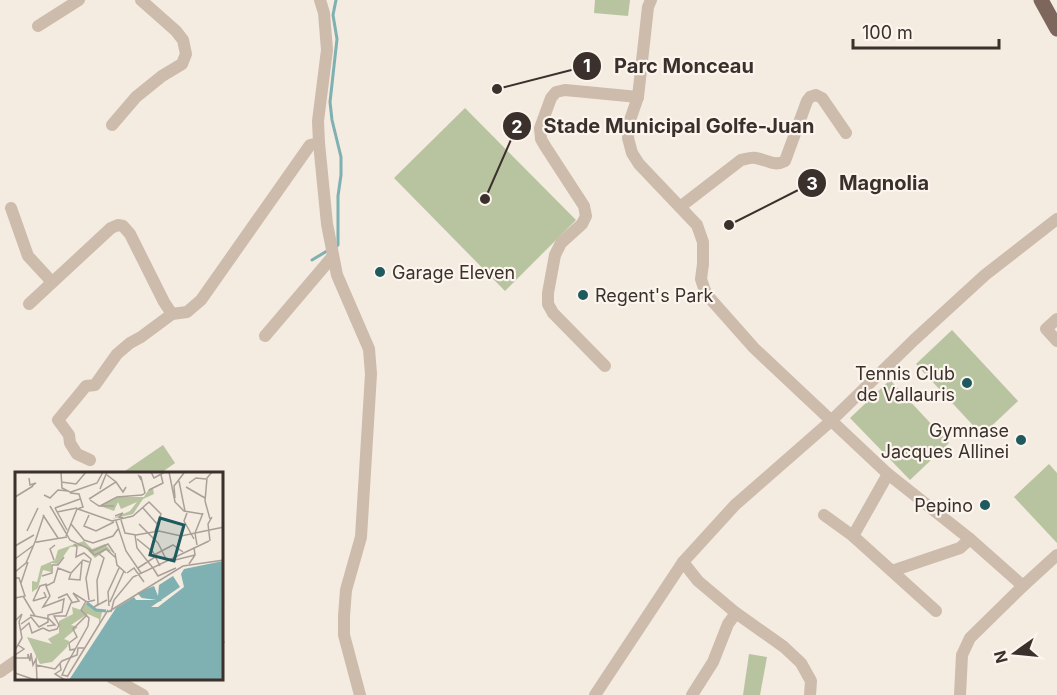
<svg xmlns="http://www.w3.org/2000/svg" width="1057" height="695" viewBox="0 0 1057 695" font-family="Inter,sans-serif">
  <rect width="100%" height="100%" fill="#f4ebe1"/>
  <g fill="#b8c4a0">
    <path d="M 595,0 L 630,0 L 628,16 L 594,13 Z"/>
    <path d="M 465,108 L 576,220 L 505,291 L 394,178 Z"/>
    <path d="M 952,330 L 1018,401 L 982,435 L 916,364 Z"/>
    <path d="M 890,380 L 949,443 L 910,480 L 850,418 Z"/>
    <path d="M 163,445 L 175,463 L 161,473 L 122,473 Z"/>
    <path d="M 1049,464 L 1057,473 L 1057,543 L 1014,497 Z"/>
    <path d="M 749,654 L 767,657 L 760,695 L 743,695 Z"/>
  </g>
  <g fill="none" stroke-linecap="round" stroke-linejoin="round">
    <g stroke="#7fb0b2" stroke-width="3">
      <path d="M 336,0 L 333,15 L 337,39 L 330,102 L 332,120 L 341,157 L 341,175 L 338,196 L 338,245 L 336,247"/>
      <path d="M 312,260 L 327,251"/>
    </g>
    <g stroke="#cdbbac" stroke-width="12">
      <path d="M 320,0 L 324,13 L 327,50 L 318,121 L 319,143 L 327,224 L 337,275 L 369,349 L 371,374 L 361,537 L 346,590 L 344,616 L 344,635 L 360,695"/>
      <path d="M 651,0 L 648,7 L 638,97 L 630,120 L 628,138 L 632,153 L 639,164 L 697,225 L 703,242 L 703,264 L 701,279 L 704,288 L 707,295 L 754,348 L 888,474 L 970,539 L 1023,586"/>
      <path d="M 38,26 L 79,0"/>
      <path d="M 112,125 L 136,97 L 162,76 L 182,64 L 186,54 L 183,40 L 176,31 L 141,0"/>
      <path d="M 680,207 L 741,160 C 746,159 751,157 756,158 C 768,160 774,167 785,161 L 807,101 L 810,97 L 816,95 L 822,98 L 846,133"/>
      <path d="M 11,208 L 28,256 L 52,282"/>
      <path d="M 29,304 L 111,228 L 118,225 L 123,226 L 130,234 L 164,302 L 172,314"/>
      <path d="M 1057,319 L 1046,329 L 1057,341"/>
      <path d="M 265,336 L 333,256"/>
      <path d="M 605,366 L 553,313 L 548,304 L 548,293 L 555,255 L 561,243 L 582,224 L 586,216 L 584,206 L 545,146 L 541,139 L 540,128 L 551,98 L 556,92 L 565,90 L 638,97"/>
      <path d="M 90,460 L 77,454 L 70,443 L 69,435 L 58,420 L 86,386 L 95,385 L 117,354 L 130,343 L 141,337 L 172,314 L 187,312 L 201,300 L 310,145 L 319,143"/>
      <path d="M 824,515 L 853,536 L 936,611"/>
      <path d="M 853,536 L 888,474"/>
      <path d="M 683,562 L 698,581 L 736,613 L 784,647 L 801,663 L 811,681 L 810,695"/>
      <path d="M 892,571 L 960,548 L 970,539"/>
      <path d="M 0,672 L 16,661"/>
      <path d="M 112,678 L 120,682 L 143,695"/>
      <path d="M 595,695 L 683,562 L 735,505 L 831,421 L 914,340 L 985,275 L 1057,219"/>
      <path d="M 692,695 L 713,662 L 728,624 L 736,613"/>
      <path d="M 960,695 L 962,655 L 970,638 L 1023,586 L 1057,555"/>
    </g>
    <path stroke="#7d675c" stroke-width="15" d="M 1041,0 L 1057,29"/>
  </g>
  <g fill="#1f5a5e" stroke="#fbf5ee" stroke-width="2">
    <circle cx="380" cy="272" r="6"/>
    <circle cx="583" cy="295" r="6"/>
    <circle cx="967" cy="383" r="6"/>
    <circle cx="1021" cy="440" r="6"/>
    <circle cx="985" cy="505" r="6"/>
  </g>
  <g text-anchor="middle" dominant-baseline="central" stroke-width="4.5" stroke-linejoin="round" paint-order="stroke">
    <g font-size="18" fill="#3b302b" stroke="#fbf5ee" text-anchor="end">
      <text x="392" y="272" text-anchor="start">Garage Eleven</text>
      <text x="595" y="295" text-anchor="start">Regent's Park</text>
      <text x="955" y="373">Tennis Club<tspan x="955" dy="21">de Vallauris</tspan></text>
      <text x="1009" y="430">Gymnase<tspan x="1009" dy="21">Jacques Allinei</tspan></text>
      <text x="973" y="505">Pepino</text>
    </g>
  </g>
  <g transform="translate(15 472)">
    <rect width="208" height="208" fill="#f4ebe1"/>
    <path d="M 71,131 L 87,140 L 84,154 L 84,147 L 73,142 L 68,145 L 56,153 L 63,155 L 49,167 L 54,169 L 52,175 L 37,190 L 25,192 L 12,165 L 37,172 L 33,167 L 44,161 L 44,149 L 58,142 L 57,135 L 66,138 Z" fill="#b8c4a0"/>
    <path d="M 134,17 L 138,17 L 139,22 L 128,27 L 118,42 L 97,47 L 115,39 L 122,30 L 106,37 L 103,30 L 99,39 L 85,34 L 103,25 L 129,25 ZM 69,69 L 77,77 L 90,72 L 97,80 L 91,78 L 80,86 L 69,74 L 55,75 L 43,92 L 36,91 L 36,100 L 28,98 L 23,116 L 17,120 L 17,109 L 22,110 L 26,94 L 40,88 L 43,78 Z" fill="#b8c4a0"/>
    <path d="M 208,89 L 208,208 L 54,208 L 101,136 L 119,125 L 121,128 L 142,128 L 127,126 L 122,121 L 139,114 L 143,124 L 144,113 L 158,104 L 165,115 L 136,135 L 143,135 L 169,115 L 166,102 L 169,97 Z" fill="#7fb0b2"/>
    <path fill="none" stroke="#7fb0b2" stroke-width="3" d="M 72,131 L 81,138 L 91,139M 132,137 L 140,144 L 153,145 L 209,127M 96,208 L 120,156 L 135,132 L 144,128 L 136,123 L 125,123M 168,208 L 209,169"/>
    <path fill="none" stroke="#aaa098" stroke-width="1.5" d="M 46,0 L 47,16 L 57,21M 136,0 L 139,6 L 150,0M 154,0 L 160,30 L 169,39 L 187,42M 14,6 L 15,13 L 21,11 L 17,14M 164,9 L 170,39M 46,10 L 61,12 L 71,0M 101,10 L 108,20 L 111,15M 174,11 L 181,6 L 191,7M 171,15 L 190,26M 85,17 L 92,0M 134,18 L 148,11 L 146,3M 56,20 L 82,11 L 88,0M 55,21 L 64,22 L 68,35 L 62,37M 29,23 L 35,26 L 43,18 L 53,19M 0,25 L 18,14M 160,26 L 159,14 L 169,1M 74,27 L 101,10 L 92,3M 75,28 L 84,34 L 99,34M 35,34 L 51,61M 85,34 L 102,25 L 127,23 L 130,21 L 126,5 L 124,4 L 126,8M 40,36 L 65,27M 40,36 L 52,58M 128,36 L 143,53M 63,37 L 97,49 L 118,44 L 134,30 L 146,42 L 140,59M 42,40 L 62,36M 172,41 L 169,49 L 179,67M 28,43 L 43,66M 74,43 L 69,54 L 81,59 L 99,50M 100,44 L 108,41 L 104,45 L 108,46M 195,47 L 190,29 L 192,6 L 197,0M 106,48 L 110,61 L 121,63 L 144,59 L 166,64 L 209,55M 101,49 L 111,79 L 126,101M 56,52 L 69,68 L 78,71 L 98,64 L 103,57M 124,52 L 143,71 L 152,89M 12,59 L 23,36M 51,61 L 55,68 L 78,79 L 93,72 L 99,81M 120,63 L 122,76 L 138,96M 51,64 L 62,37M 122,67 L 138,80 L 145,94M 195,69 L 193,52 L 197,45M 20,70 L 29,43M 22,70 L 52,65M 59,72 L 62,75 L 61,85 L 69,81 L 76,87 L 71,106 L 74,128M 182,73 L 180,61 L 188,41M 0,74 L 19,63M 74,78 L 80,83 L 91,77 L 101,86M 100,81 L 102,93 L 111,101M 84,82 L 89,86 L 82,108 L 83,132 L 79,135 L 92,128M 139,83 L 158,73 L 168,80M 0,87 L 19,73M 39,88 L 35,77 L 40,73M 160,88 L 180,83M 174,92 L 180,83 L 179,75M 123,96 L 140,85M 138,96 L 143,104 L 161,96M 0,100 L 11,91 L 20,70 L 24,70M 56,101 L 54,107 L 65,108 L 67,90M 112,101 L 119,96 L 129,110M 27,104 L 37,101 L 37,93 L 43,93 L 49,85M 0,106 L 4,106 L 10,124 L 0,126M 6,111 L 13,90M 8,124 L 20,144M 43,126 L 52,122 L 57,130M 18,129 L 25,114 L 32,112M 18,129 L 31,125 L 29,120M 95,130 L 109,99M 94,134 L 93,120 L 104,96M 93,140 L 168,94 L 209,88M 96,140 L 99,128 L 118,105 L 194,69M 15,143 L 34,147 L 40,153 L 32,154M 0,149 L 7,142 L 4,150 L 7,166 L 0,178M 6,152 L 16,145 L 24,155 L 33,150 L 33,143 L 47,140 L 49,127 L 28,135 L 35,124 L 31,114 L 39,110 L 43,96 L 56,101 L 68,88 L 74,90M 28,156 L 34,159 L 42,157 L 44,153 L 39,144 L 51,144 L 56,131 L 64,129 L 58,121 L 72,130 L 80,128M 5,159 L 14,151 L 17,161 L 28,156M 60,177 L 55,178 L 54,171 L 62,165 L 58,157 L 71,144M 0,183 L 9,177 L 3,173M 0,186 L 13,186 L 13,182 L 15,189 L 16,181 L 18,193 L 21,187 L 22,208M 45,191 L 46,198 L 40,202 L 50,208M 21,193 L 40,197 L 47,189 L 62,183 L 63,176 L 70,176M 0,201 L 20,208M 52,204 L 47,203 L 52,192 L 73,154 L 74,146 L 66,138 L 71,129M 52,205 L 93,138"/>
    <path fill="#1f5a5e" fill-opacity="0.15" stroke="#1f5a5e" stroke-width="3" d="M 145,46 L 169,53 L 159,89 L 135,83 Z"/>
    <rect width="208" height="208" fill="none" stroke="#3b302b" stroke-width="3"/>
  </g>
  <path fill="none" stroke="#3b302b" stroke-width="2" d="M497 89L587 66M485 199L517 126M729 225L812 183"/>
  <g fill="#3b302b" stroke="#fbf5ee" stroke-width="2">
    <circle cx="497" cy="89" r="6"/>
    <circle cx="485" cy="199" r="6"/>
    <circle cx="729" cy="225" r="6"/>
    <circle cx="587" cy="66" r="15"/>
    <circle cx="517" cy="126" r="15"/>
    <circle cx="812" cy="183" r="15"/>
  </g>
  <g font-size="18" text-anchor="middle" font-weight="bold" fill="#fff">
    <text x="587" y="72">1</text>
    <text x="517" y="133">2</text>
    <text x="812" y="190">3</text>
  </g>
  <g font-size="20" text-anchor="middle" font-weight="bold" fill="#3b302b" stroke="#fbf5ee" stroke-width="4.5" stroke-linejoin="round" paint-order="stroke">
    <text x="684" y="73">Parc Monceau</text>
    <text x="679" y="133">Stade Municipal Golfe-Juan</text>
    <text x="884" y="190">Magnolia</text>
  </g>
  <g transform="translate(1015 653) rotate(255)" stroke="#fbf5ee" stroke-width="4.5" paint-order="stroke">
  <path d="M0-4.5L10 22L0 15L-10 22Z" fill="#3b302b"/>
  <text y="-9" font-size="16" font-weight="bold" text-anchor="middle" fill="#3b302b">N</text>
  </g>
  <path d="M853 39v9h146v-9" fill="none" stroke="#3b302b" stroke-width="3"/>
  <text x="862" y="39" font-size="18" fill="#3b302b" stroke="#fbf5ee" stroke-width="4.5" paint-order="stroke">100 m</text>
</svg>
